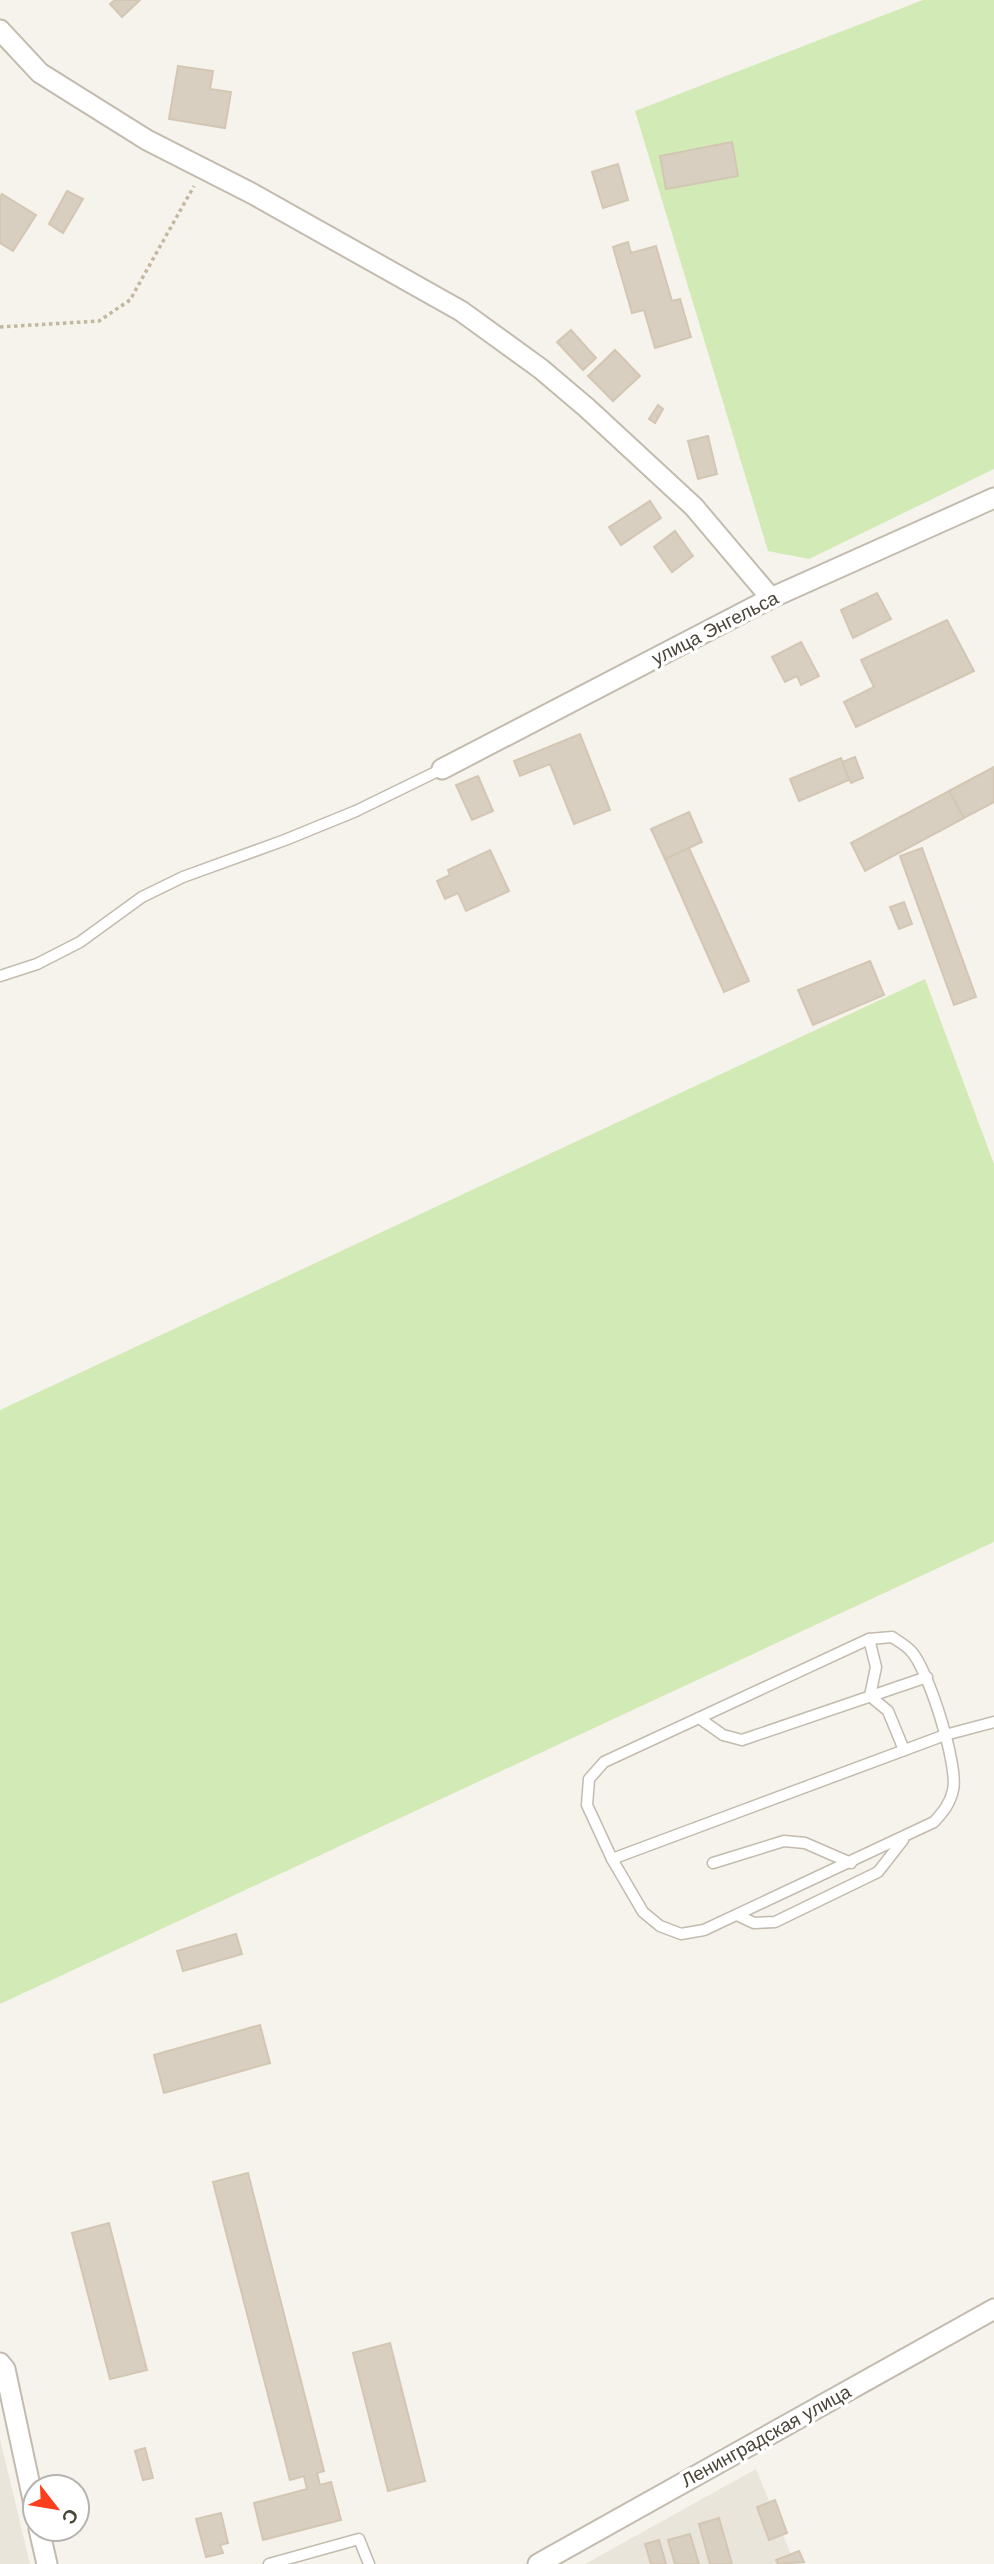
<svg xmlns="http://www.w3.org/2000/svg" width="994" height="2564" viewBox="0 0 994 2564" font-family="Arial,sans-serif">
  <rect width="100%" height="100%" fill="#f6f3ec"/>
  <g fill="#eae5da">
    <path d="M 0,2439 L 30,2564 L 0,2564 Z"/>
    <path d="M 756,2469 L 795,2564 L 585,2564 Z"/>
  </g>
  <g fill="#d2eab5">
    <path d="M 923,0 L 994,0 L 994,469 L 809,559 L 768,551 L 635,111 Z"/>
    <path d="M 925,979 L 994,1164 L 994,1542 L 0,2004 L 0,1410 Z"/>
  </g>
  <g fill="#d8cfc1" stroke="#d3c7b4" stroke-width="2">
    <path d="M 115,0 L 140,0 L 122,17 L 110,4 Z"/>
    <path d="M 178,66 L 213,71 L 210,89 L 231,92 L 225,128 L 169,119 Z"/>
    <path d="M 732,142 L 738,176 L 666,189 L 660,156 Z"/>
    <path d="M 618,164 L 628,200 L 603,208 L 592,172 Z"/>
    <path d="M 67,191 L 83,199 L 63,233 L 49,224 Z"/>
    <path d="M 2,194 L 36,215 L 13,251 L 0,243 L 0,198 Z"/>
    <path d="M 628,242 L 631,253 L 656,246 L 672,301 L 680,299 L 691,337 L 655,348 L 644,310 L 632,313 L 613,247 Z"/>
    <path d="M 571,330 L 596,358 L 583,370 L 557,342 Z"/>
    <path d="M 615,350 L 640,376 L 613,401 L 588,376 Z"/>
    <path d="M 658,405 L 663,409 L 655,423 L 649,419 Z"/>
    <path d="M 708,436 L 717,474 L 698,479 L 688,441 Z"/>
    <path d="M 650,501 L 661,518 L 621,545 L 609,527 Z"/>
    <path d="M 675,531 L 693,556 L 672,572 L 654,547 Z"/>
    <path d="M 877,593 L 891,619 L 853,638 L 841,610 Z"/>
    <path d="M 947,620 L 974,671 L 856,727 L 844,702 L 874,687 L 861,660 Z"/>
    <path d="M 801,642 L 819,676 L 801,685 L 797,676 L 785,682 L 772,657 Z"/>
    <path d="M 580,734 L 610,810 L 574,824 L 550,764 L 520,776 L 514,761 Z"/>
    <path d="M 855,757 L 863,778 L 851,783 L 842,762 Z"/>
    <path d="M 841,758 L 849,780 L 799,801 L 790,779 Z"/>
    <path d="M 994,767 L 994,802 L 964,818 L 949,791 Z"/>
    <path d="M 478,776 L 493,811 L 472,820 L 456,785 Z"/>
    <path d="M 949,791 L 964,818 L 865,871 L 851,843 Z"/>
    <path d="M 689,812 L 702,842 L 665,859 L 651,829 Z"/>
    <path d="M 689,848 L 749,981 L 724,992 L 665,859 Z"/>
    <path d="M 922,848 L 976,997 L 954,1005 L 900,856 Z"/>
    <path d="M 490,850 L 509,891 L 466,911 L 458,893 L 445,899 L 437,881 L 450,875 L 448,870 Z"/>
    <path d="M 904,902 L 912,924 L 899,929 L 890,907 Z"/>
    <path d="M 870,961 L 884,995 L 813,1025 L 798,990 Z"/>
    <path d="M 236,1934 L 242,1954 L 183,1971 L 177,1951 Z"/>
    <path d="M 260,2025 L 270,2063 L 164,2093 L 154,2055 Z"/>
    <path d="M 248,2173 L 324,2471 L 317,2473 L 320,2485 L 331,2482 L 341,2520 L 263,2540 L 254,2503 L 307,2489 L 304,2476 L 290,2480 L 213,2182 Z"/>
    <path d="M 109,2223 L 147,2370 L 110,2379 L 72,2233 Z"/>
    <path d="M 390,2343 L 425,2481 L 388,2491 L 353,2353 Z"/>
    <path d="M 145,2448 L 153,2478 L 143,2480 L 135,2451 Z"/>
    <path d="M 775,2500 L 787,2533 L 769,2540 L 757,2507 Z"/>
    <path d="M 221,2513 L 228,2543 L 220,2545 L 223,2553 L 206,2557 L 196,2519 Z"/>
    <path d="M 719,2518 L 732,2564 L 710,2564 L 699,2524 Z"/>
    <path d="M 690,2534 L 699,2564 L 675,2564 L 668,2540 Z"/>
    <path d="M 659,2540 L 666,2564 L 651,2564 L 645,2544 Z"/>
    <path d="M 799,2551 L 804,2562 L 778,2564 L 776,2560 Z"/>
  </g>
  <g fill="none" stroke-linecap="round" stroke-linejoin="round">
    <defs>
      <g id="lane">
        <path d="M 0,976 L 37,964 L 80,942 L 142,897 L 183,877 L 285,840 L 356,811 L 442,769"/>
        <path d="M 892,1637 C 898,1641 905,1645 910,1650 C 928,1667 959,1767 953,1790 C 950,1804 943,1812 934,1822 L 704,1930 L 681,1934 L 660,1926 L 643,1912 L 612,1859 L 587,1805 L 589,1779 L 604,1762 L 869,1639 Z"/>
        <path d="M 869,1639 L 876,1667 L 870,1696 L 888,1711 L 904,1750"/>
        <path d="M 699,1718 L 723,1735 L 742,1740 L 927,1677"/>
        <path d="M 612,1859 L 945,1735 L 994,1722"/>
        <path d="M 713,1863 L 784,1841 L 805,1843 L 851,1863"/>
        <path d="M 737,1915 L 754,1923 L 775,1922 L 878,1872 L 903,1840"/>
        <path d="M 269,2564 L 359,2539 L 369,2564"/>
      </g>
      <g id="street">
        <path d="M 0,30 L 40,73 L 147,140 L 253,194 L 461,311 L 541,369 L 587,408 L 694,507 L 771,598"/>
        <path d="M 442,769 L 771,598 L 994,498"/>
        <path d="M 0,2363 L 5,2369 L 35,2509"/>
        <path d="M 39,2529 L 47,2564"/>
        <path d="M 538,2564 L 994,2309"/>
      </g>
    </defs>
    <use href="#lane" stroke="#c2bbae" stroke-width="13"/>
    <use href="#street" stroke="#c2bbae" stroke-width="23"/>
    <path stroke="#c4b79f" stroke-width="3.5" stroke-dasharray="3.5 3.5" stroke-linecap="butt" d="M 0,327 L 99,321 L 130,300 L 194,186"/>
    <use href="#lane" stroke="#fff" stroke-width="10"/>
    <use href="#street" stroke="#fff" stroke-width="19"/>
  </g>
  <g text-anchor="middle" dominant-baseline="central" stroke-width="7" stroke-linejoin="round" paint-order="stroke">
    <g font-size="19" fill="#4b4439" stroke="#fff">
      <text transform="translate(715 628) rotate(-27)">улица Энгельса</text>
      <text transform="translate(766 2436) rotate(-29)">Ленинградская улица</text>
    </g>
  </g>
  <g transform="translate(56 2508) rotate(121)"><circle r="33" fill="#ffffff" stroke="#b7b4b0" stroke-width="2"/>
  <path d="M0-5L12 26L0 18L-12 26Z" fill="#fc3f1d"/>
  <text y="-10" font-size="19" font-weight="bold" text-anchor="middle" fill="#4b4439">С</text>
  </g>
</svg>
